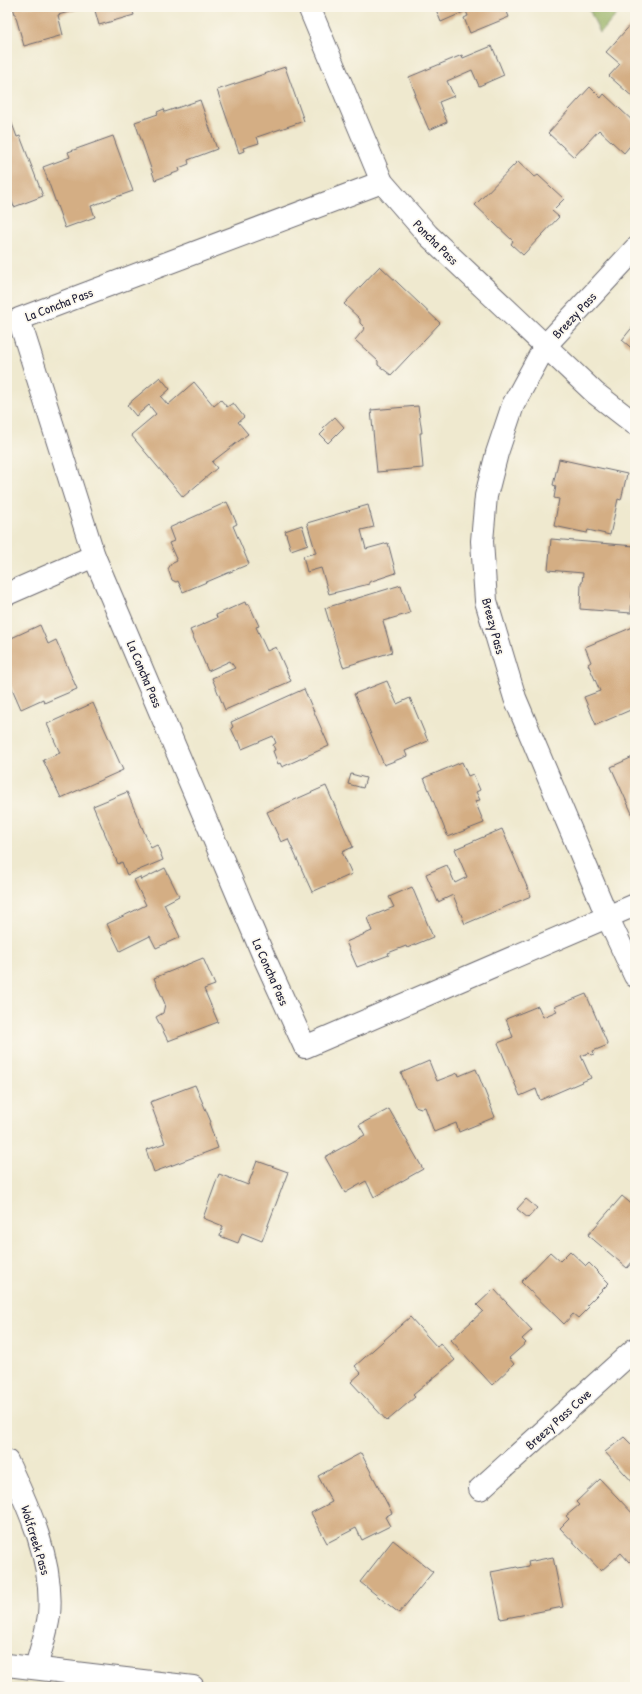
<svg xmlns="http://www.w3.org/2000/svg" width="642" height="1694" viewBox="0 0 642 1694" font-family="'Patrick Hand',sans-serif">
  <rect width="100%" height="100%" fill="#fbf7ec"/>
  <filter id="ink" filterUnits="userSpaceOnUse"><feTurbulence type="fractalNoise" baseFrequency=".025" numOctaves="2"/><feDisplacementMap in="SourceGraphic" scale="8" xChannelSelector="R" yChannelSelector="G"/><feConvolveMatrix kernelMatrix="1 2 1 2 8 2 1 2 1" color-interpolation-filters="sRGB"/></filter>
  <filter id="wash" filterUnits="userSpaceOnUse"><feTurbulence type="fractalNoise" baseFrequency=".012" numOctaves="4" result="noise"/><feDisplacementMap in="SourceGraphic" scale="16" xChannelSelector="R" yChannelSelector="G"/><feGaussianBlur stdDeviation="0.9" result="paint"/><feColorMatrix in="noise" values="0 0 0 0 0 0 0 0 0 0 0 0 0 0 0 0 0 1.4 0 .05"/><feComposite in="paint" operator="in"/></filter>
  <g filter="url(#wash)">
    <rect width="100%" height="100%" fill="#efe9cf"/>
    <path fill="#94af60" stroke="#5b684e" d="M 588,7 L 624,7 L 600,33 Z"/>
    <g id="blocks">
      <g fill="#d4ae84">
        <path d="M 13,7 L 87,7 L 58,15 L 63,35 L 24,46 Z"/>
        <path d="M 94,7 L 131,7 L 134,15 L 99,25 Z"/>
        <path d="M 435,7 L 505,7 L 509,17 L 470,33 L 464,18 L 468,16 L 466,11 L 441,22 Z"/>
        <path d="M 635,20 L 635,99 L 609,76 L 620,64 L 606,52 Z"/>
        <path d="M 492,46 L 504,75 L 479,86 L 472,70 L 447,81 L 454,96 L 439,102 L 447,122 L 429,130 L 414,95 L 416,95 L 409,77 L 462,55 L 463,58 Z"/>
        <path d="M 285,67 L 304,121 L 257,137 L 259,143 L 243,148 L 244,151 L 239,153 L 217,90 Z"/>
        <path d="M 590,87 L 601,98 L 604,94 L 635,123 L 635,140 L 624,153 L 599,130 L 574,157 L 548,133 Z"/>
        <path d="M 200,100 L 217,149 L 188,160 L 189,164 L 179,168 L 180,171 L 155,180 L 135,122 L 158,114 L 157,112 L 164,109 L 165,112 Z"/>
        <path d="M 11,121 L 17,137 L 20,136 L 43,196 L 14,207 L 7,188 L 7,122 Z"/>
        <path d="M 113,136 L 133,191 L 91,206 L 95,217 L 65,228 L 43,167 L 70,157 L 68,152 Z"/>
        <path d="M 518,161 L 535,177 L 538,175 L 564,199 L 552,211 L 559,217 L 523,255 L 511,244 L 513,241 L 475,205 Z"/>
        <path d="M 380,266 L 440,323 L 391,375 L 378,365 L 378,361 L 355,340 L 365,328 L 360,323 L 360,319 L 344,304 Z"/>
        <path d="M 635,324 L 635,351 L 622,340 Z"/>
        <path d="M 160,377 L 170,389 L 161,397 L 168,405 L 194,382 L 214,406 L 221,400 L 227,407 L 233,403 L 244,417 L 238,422 L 248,434 L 212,462 L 217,468 L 183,497 L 131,435 L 156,414 L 149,405 L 136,416 L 127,405 Z"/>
        <path d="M 418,406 L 422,433 L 420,433 L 423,468 L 377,472 L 371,410 Z"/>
        <path d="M 335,417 L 344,427 L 328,443 L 320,435 L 325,430 L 323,428 Z"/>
        <path d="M 559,459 L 627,474 L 621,500 L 618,499 L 610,535 L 588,530 L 587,533 L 554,526 L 559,499 L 554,498 L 556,486 L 553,485 Z"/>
        <path d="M 227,502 L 237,524 L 233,526 L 249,564 L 183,592 L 178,581 L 176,582 L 172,580 L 168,569 L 171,564 L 177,561 L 169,543 L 174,541 L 169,528 Z"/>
        <path d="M 368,505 L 374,527 L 361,530 L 366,549 L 388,543 L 396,573 L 369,582 L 369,584 L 329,594 L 321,568 L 307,572 L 303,556 L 316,553 L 307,523 Z"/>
        <path d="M 302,525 L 308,544 L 291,550 L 285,531 Z"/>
        <path d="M 551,539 L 635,546 L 631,613 L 580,609 L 581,583 L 582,583 L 583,573 L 548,570 Z"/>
        <path d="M 401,585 L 410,613 L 383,621 L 392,652 L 343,667 L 325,608 Z"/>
        <path d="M 245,602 L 246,605 L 249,604 L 259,626 L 256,627 L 267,651 L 276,647 L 291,681 L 225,710 L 212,678 L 235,668 L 230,661 L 208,671 L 190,630 L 217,618 L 216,615 Z"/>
        <path d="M 40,625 L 48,644 L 56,640 L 77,689 L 44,703 L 43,699 L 21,709 L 7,677 L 7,671 L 11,669 L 7,660 L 7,640 Z"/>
        <path d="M 633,627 L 635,632 L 635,708 L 596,725 L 584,697 L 600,691 L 588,664 L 591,662 L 585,647 Z"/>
        <path d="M 387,681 L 397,704 L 410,698 L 428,741 L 405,751 L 407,756 L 384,765 L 354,694 Z"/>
        <path d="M 304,689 L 329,746 L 282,767 L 280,763 L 278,764 L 273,751 L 275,750 L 273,745 L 276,743 L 273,736 L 242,749 L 239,741 L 237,741 L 231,728 L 233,727 L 231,722 Z"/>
        <path d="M 93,703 L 123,770 L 61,798 L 43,760 L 60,753 L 47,724 Z"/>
        <path d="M 635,756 L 635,820 L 611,767 Z"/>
        <path d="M 462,762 L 468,776 L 473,774 L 480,790 L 476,792 L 480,800 L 475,801 L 484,823 L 448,837 L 424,778 Z"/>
        <path d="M 351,774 L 366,778 L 363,788 L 348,784 Z"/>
        <path d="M 326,786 L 353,847 L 342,852 L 352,874 L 312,892 L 288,839 L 281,842 L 267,812 Z"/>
        <path d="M 127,792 L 151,848 L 157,845 L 163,860 L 127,875 L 122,862 L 118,864 L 93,806 Z"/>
        <path d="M 502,829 L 531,896 L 465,924 L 453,895 L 438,902 L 426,874 L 447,865 L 455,883 L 467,877 L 455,849 Z"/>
        <path d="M 165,868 L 179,896 L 164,904 L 180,937 L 156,948 L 150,936 L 120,951 L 107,924 L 146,905 L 134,880 L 140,877 L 141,880 Z"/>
        <path d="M 412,887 L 433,937 L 407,948 L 406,946 L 388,953 L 389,955 L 357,967 L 346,942 L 372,931 L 367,918 L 394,907 L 389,897 Z"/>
        <path d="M 203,958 L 215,985 L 204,989 L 218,1022 L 168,1041 L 156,1017 L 163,1013 L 165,1004 L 154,978 Z"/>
        <path d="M 586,994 L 608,1045 L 593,1051 L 594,1054 L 591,1055 L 589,1053 L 581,1056 L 591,1078 L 540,1100 L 536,1089 L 520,1096 L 498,1043 L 513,1037 L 506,1019 L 538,1006 L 543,1017 L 557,1011 L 554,1007 Z"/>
        <path d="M 429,1061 L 437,1081 L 458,1073 L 459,1076 L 476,1069 L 495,1117 L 459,1132 L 456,1123 L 434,1132 L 425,1107 L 421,1108 L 415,1106 L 401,1073 Z"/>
        <path d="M 195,1085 L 211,1122 L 209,1123 L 218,1148 L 154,1172 L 146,1150 L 165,1143 L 150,1102 Z"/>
        <path d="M 389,1109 L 423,1169 L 374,1197 L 366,1181 L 345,1193 L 325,1157 L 365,1135 L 359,1125 Z"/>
        <path d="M 257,1161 L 288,1172 L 262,1241 L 242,1233 L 238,1243 L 220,1236 L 223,1226 L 203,1218 L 219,1174 L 248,1185 Z"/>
        <path d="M 622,1196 L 635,1207 L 635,1262 L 633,1261 L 627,1268 L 588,1235 Z"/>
        <path d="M 526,1199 L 537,1208 L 528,1218 L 517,1209 Z"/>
        <path d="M 570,1251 L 586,1266 L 589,1263 L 609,1283 L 587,1305 L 589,1307 L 578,1318 L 573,1314 L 564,1324 L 521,1282 L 550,1252 L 560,1261 Z"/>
        <path d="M 494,1289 L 532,1330 L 522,1339 L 526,1343 L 509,1358 L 514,1364 L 492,1385 L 451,1340 L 483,1311 L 477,1305 Z"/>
        <path d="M 410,1317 L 437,1347 L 440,1343 L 455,1360 L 413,1395 L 415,1397 L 387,1421 L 351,1382 L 361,1373 L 355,1366 Z"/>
        <path d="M 624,1437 L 632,1445 L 635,1442 L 635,1485 L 605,1452 Z"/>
        <path d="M 361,1453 L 392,1513 L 385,1517 L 390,1526 L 362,1540 L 356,1528 L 327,1543 L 311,1513 L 332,1502 L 318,1476 Z"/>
        <path d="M 600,1479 L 635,1516 L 635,1556 L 629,1562 L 621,1553 L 601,1571 L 560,1528 L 569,1519 L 566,1516 L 579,1505 L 576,1502 Z"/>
        <path d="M 393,1540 L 433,1572 L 399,1613 L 360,1582 Z"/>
        <path d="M 553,1557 L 563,1607 L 501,1619 L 491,1572 L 517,1567 L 518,1568 L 529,1566 L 528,1562 Z"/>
      </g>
    </g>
  </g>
  <g filter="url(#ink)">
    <use href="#blocks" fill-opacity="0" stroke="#6a686f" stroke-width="1"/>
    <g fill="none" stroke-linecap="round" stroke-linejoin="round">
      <defs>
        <g id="minor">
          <path d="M 309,7 L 382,182 L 428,235 L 595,393 L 635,424"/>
          <path d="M 382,182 L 19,319 L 94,556 L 264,957 L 305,1047 L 635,905"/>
          <path d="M 635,249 L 545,346 L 513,405 L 497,453 L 486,496 L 482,541 L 486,601 L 515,698 L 607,916 L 635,976"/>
          <path d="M 7,594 L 94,556"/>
          <path d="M 7,1461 C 29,1508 54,1562 49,1615 C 47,1632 40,1651 36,1668"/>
          <path d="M 480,1489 L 635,1349"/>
        </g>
        <path id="major" d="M 7,1665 L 193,1687"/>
      </defs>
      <use href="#minor" stroke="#6a686f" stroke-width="24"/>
      <use href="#major" stroke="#6a686f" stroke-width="24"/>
      <use href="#minor" stroke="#fff" stroke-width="22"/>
      <use href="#major" stroke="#fff" stroke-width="22"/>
    </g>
  </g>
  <g text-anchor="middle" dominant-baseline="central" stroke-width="3.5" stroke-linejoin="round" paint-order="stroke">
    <g font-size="13" fill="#22223b" stroke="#fbf7ec">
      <text transform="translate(436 242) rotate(45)">Poncha Pass</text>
      <text transform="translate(59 304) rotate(-21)">La Concha Pass</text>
      <text transform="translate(574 315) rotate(-47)">Breezy Pass</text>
      <text transform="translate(494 626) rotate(75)">Breezy Pass</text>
      <text transform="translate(145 674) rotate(67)">La Concha Pass</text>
      <text transform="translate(271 972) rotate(66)">La Concha Pass</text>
      <text transform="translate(558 1419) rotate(-42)">Breezy Pass Cove</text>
      <text transform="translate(36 1540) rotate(73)">Wolfcreek Pass</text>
    </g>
  </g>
  <rect width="642" height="1694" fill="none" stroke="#fbf7ec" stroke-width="24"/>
</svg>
